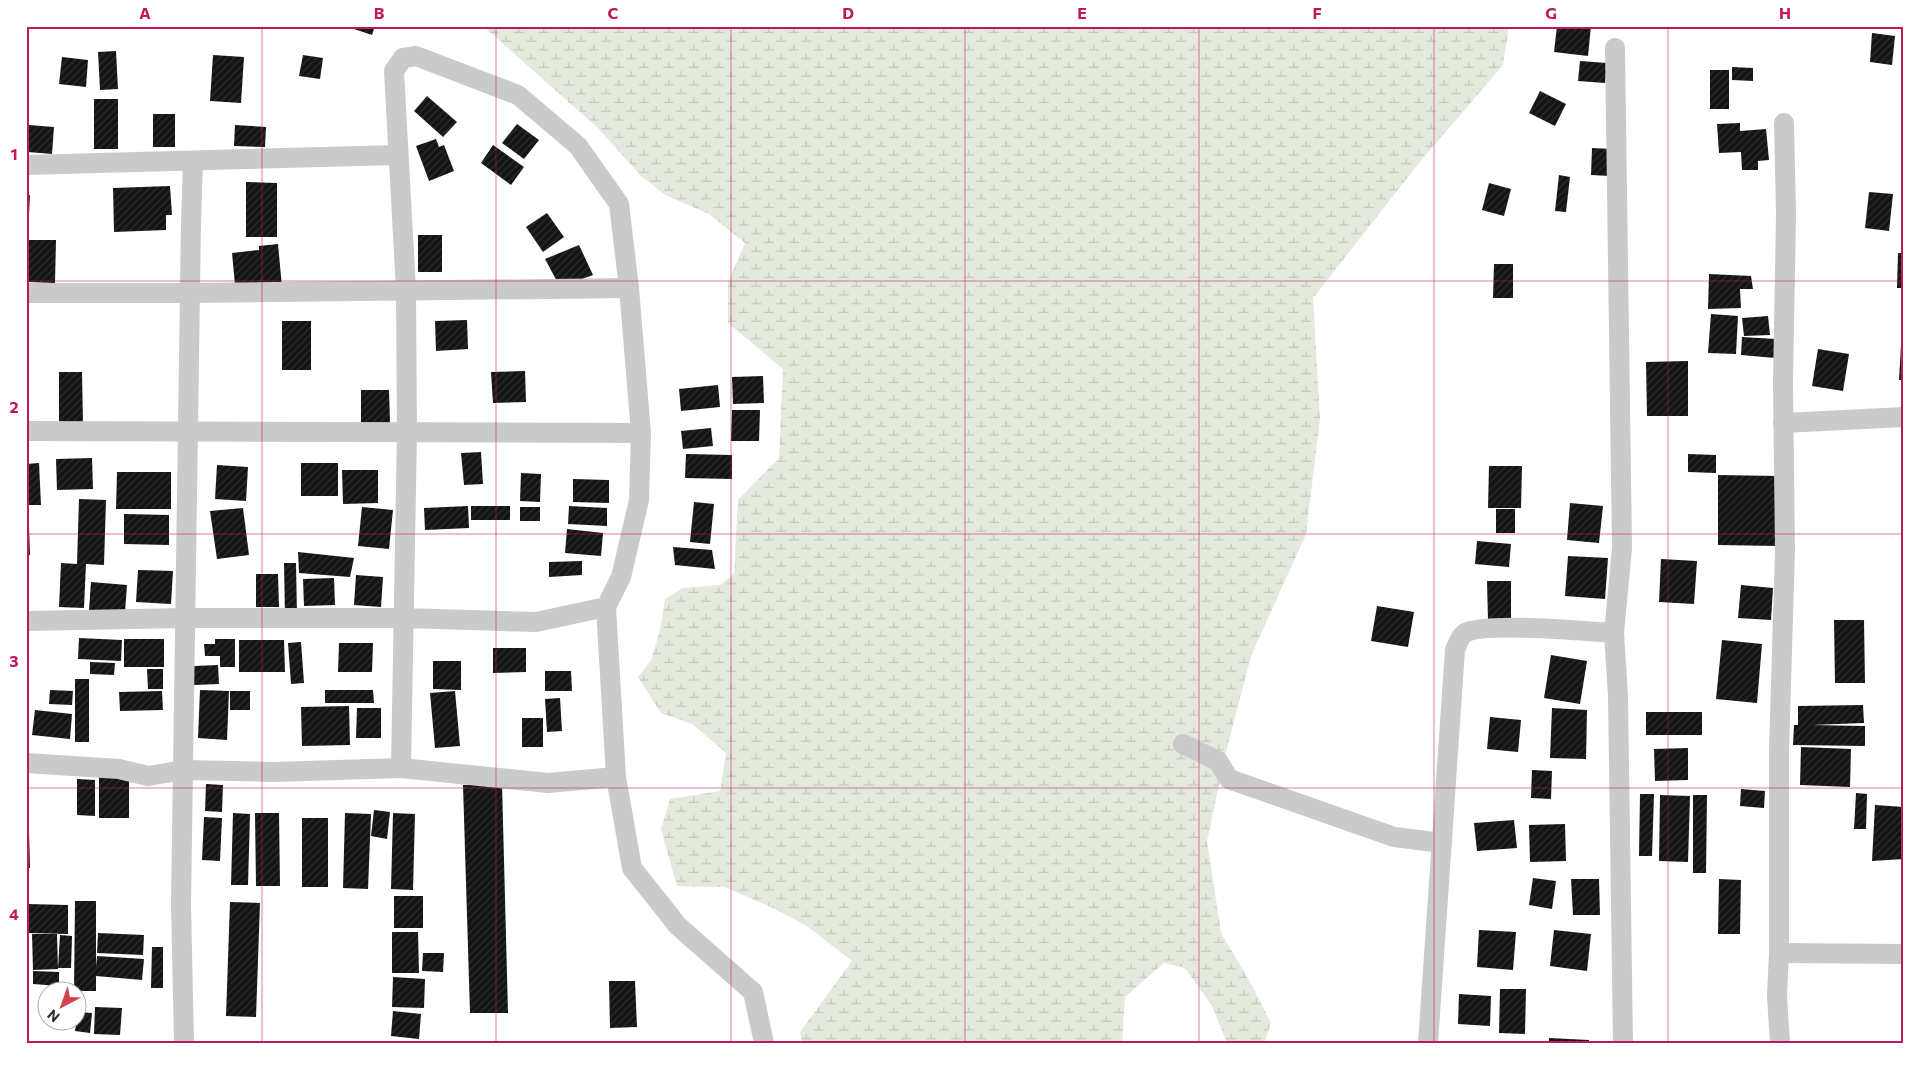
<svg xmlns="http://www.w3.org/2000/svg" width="1930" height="1069" viewBox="0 0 1930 1069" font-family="Commissioner,sans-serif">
  <defs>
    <pattern id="wetland-marsh" width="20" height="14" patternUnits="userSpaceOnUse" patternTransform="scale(1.25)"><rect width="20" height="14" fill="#e3e9dc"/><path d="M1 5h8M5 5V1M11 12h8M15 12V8" fill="none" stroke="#c3c8bd"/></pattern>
    <pattern id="building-hatch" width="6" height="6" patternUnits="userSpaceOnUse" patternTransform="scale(1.25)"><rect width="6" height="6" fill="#141414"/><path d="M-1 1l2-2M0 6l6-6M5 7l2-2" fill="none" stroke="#2e2e2e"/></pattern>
  </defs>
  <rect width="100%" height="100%" fill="#fff"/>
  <path fill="url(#wetland-marsh)" d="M 483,26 L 1509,26 L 1503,65 L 1419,163 L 1313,298 L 1320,418 L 1306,534 L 1251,656 L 1227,748 L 1207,841 L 1221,933 L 1250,982 L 1271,1023 L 1264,1043 L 1227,1043 L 1212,1006 L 1185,968 L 1164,963 L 1125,997 L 1122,1043 L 802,1043 L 800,1032 L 852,961 L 807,926 L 775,909 L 725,887 L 677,886 L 661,829 L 670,799 L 720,791 L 726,753 L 692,724 L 661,713 L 638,677 L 651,660 L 660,630 L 665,599 L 683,588 L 720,585 L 734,574 L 738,500 L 779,458 L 783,369 L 728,323 L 728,282 L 745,243 L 709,214 L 665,195 L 641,176 L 598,128 Z"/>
  <g fill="url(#building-hatch)">
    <path d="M 352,26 L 375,26 L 372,35 L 351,28 Z"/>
    <path d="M 1557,26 L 1591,26 L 1588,56 L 1554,52 Z"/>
    <path d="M 1872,33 L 1895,36 L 1892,65 L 1870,62 Z"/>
    <path d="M 116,51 L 118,89 L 100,90 L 98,52 Z"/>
    <path d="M 213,55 L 244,57 L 241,103 L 210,101 Z"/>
    <path d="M 303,55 L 323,58 L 320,79 L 299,76 Z"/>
    <path d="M 62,57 L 88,60 L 86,87 L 59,84 Z"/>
    <path d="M 1580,61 L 1607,63 L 1605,83 L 1578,81 Z"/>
    <path d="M 1732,67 L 1753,68 L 1753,81 L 1732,80 Z"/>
    <rect x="1710" y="70" width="19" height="39"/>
    <path d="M 1540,91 L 1566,104 L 1555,126 L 1529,113 Z"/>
    <path d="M 427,96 L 457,122 L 443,137 L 414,111 Z"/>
    <rect x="94" y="99" width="24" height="50"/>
    <rect x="153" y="114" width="22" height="33"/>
    <path d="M 1740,123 L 1740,131 L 1766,129 L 1769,160 L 1758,161 L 1758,170 L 1742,170 L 1741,152 L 1719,153 L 1717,124 Z"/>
    <path d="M 517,124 L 539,140 L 524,159 L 502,143 Z"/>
    <path d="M 29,125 L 54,127 L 52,154 L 28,152 Z"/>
    <path d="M 235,125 L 266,127 L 265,147 L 234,146 Z"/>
    <path d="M 436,139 L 439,147 L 444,145 L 454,171 L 429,181 L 416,146 Z"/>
    <path d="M 493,145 L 524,167 L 511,185 L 481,163 Z"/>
    <path d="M 1592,148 L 1612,149 L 1610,176 L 1591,175 Z"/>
    <path d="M 1559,175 L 1570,177 L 1566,212 L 1555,211 Z"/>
    <path d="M 246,182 L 277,183 L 277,237 L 246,237 Z"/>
    <path d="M 1489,183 L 1511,189 L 1504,216 L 1482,210 Z"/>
    <path d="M 170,186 L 172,215 L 166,215 L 166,230 L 114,232 L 113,188 Z"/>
    <path d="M 1869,192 L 1893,194 L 1889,231 L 1865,228 Z"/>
    <path d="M 26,195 L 30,195 L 28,233 L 26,233 Z"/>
    <path d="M 547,213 L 564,237 L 543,252 L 526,227 Z"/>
    <rect x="418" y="235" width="24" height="37"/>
    <path d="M 29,240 L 56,240 L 55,283 L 28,282 Z"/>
    <path d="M 278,244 L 282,287 L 235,285 L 232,253 L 259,250 L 259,246 Z"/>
    <path d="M 579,245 L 593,275 L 560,287 L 545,259 Z"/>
    <path d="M 1898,253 L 1904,253 L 1904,288 L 1897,288 Z"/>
    <path d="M 1494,264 L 1513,264 L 1513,298 L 1493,298 Z"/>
    <path d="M 1709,274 L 1751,276 L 1753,289 L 1740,289 L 1741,308 L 1708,309 Z"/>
    <path d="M 1711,314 L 1738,316 L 1736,354 L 1708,353 Z"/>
    <path d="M 1768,316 L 1770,335 L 1744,336 L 1742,318 Z"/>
    <path d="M 467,320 L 468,349 L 436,351 L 435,321 Z"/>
    <rect x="282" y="321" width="29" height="49"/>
    <path d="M 1742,337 L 1776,339 L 1775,358 L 1741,355 Z"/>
    <path d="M 1901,346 L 1904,346 L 1904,380 L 1899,380 Z"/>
    <path d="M 1818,349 L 1849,354 L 1843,391 L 1812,386 Z"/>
    <path d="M 1688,361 L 1688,416 L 1647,416 L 1646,362 Z"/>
    <path d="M 525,371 L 526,402 L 493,403 L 491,372 Z"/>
    <path d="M 59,372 L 82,372 L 83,424 L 59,424 Z"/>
    <path d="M 763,376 L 764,403 L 733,404 L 732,377 Z"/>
    <path d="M 718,385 L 720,407 L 681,411 L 679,389 Z"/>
    <path d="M 361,390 L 389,390 L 390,423 L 361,424 Z"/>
    <path d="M 732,410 L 760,410 L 759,441 L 731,441 Z"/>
    <path d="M 711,428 L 713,446 L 683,449 L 681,431 Z"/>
    <path d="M 481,452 L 483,484 L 464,485 L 461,453 Z"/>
    <path d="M 686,454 L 732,455 L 732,479 L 685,478 Z"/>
    <path d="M 1688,454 L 1716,455 L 1716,473 L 1688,472 Z"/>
    <path d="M 92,458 L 93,489 L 57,490 L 56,459 Z"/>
    <path d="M 39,463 L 41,505 L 26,505 L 26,464 Z"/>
    <rect x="301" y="463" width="37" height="33"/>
    <path d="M 217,465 L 248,467 L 246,501 L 215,499 Z"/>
    <path d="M 1489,466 L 1522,466 L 1521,508 L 1488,508 Z"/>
    <path d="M 342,470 L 378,470 L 378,503 L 343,504 Z"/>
    <path d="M 117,472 L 171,472 L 171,509 L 116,509 Z"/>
    <path d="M 521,473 L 541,474 L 540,502 L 520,501 Z"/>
    <path d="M 1718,475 L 1777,476 L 1777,546 L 1718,545 Z"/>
    <path d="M 573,479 L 609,480 L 609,503 L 573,502 Z"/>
    <path d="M 79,499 L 106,500 L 104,565 L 86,564 L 84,608 L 59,607 L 61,563 L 77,564 Z"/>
    <path d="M 694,502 L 714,504 L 710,544 L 690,542 Z"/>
    <path d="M 1570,503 L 1603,506 L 1599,543 L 1567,540 Z"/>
    <path d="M 468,506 L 469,528 L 425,530 L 424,508 Z"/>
    <rect x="471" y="506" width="39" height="14"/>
    <path d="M 569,506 L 607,508 L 607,526 L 568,524 Z"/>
    <path d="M 362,507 L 393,510 L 389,549 L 358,546 Z"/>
    <rect x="520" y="507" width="20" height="14"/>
    <path d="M 243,508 L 249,555 L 217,559 L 210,511 Z"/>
    <rect x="1496" y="509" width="19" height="24"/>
    <path d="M 124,514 L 169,515 L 169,545 L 124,544 Z"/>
    <path d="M 26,527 L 29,527 L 30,555 L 26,555 Z"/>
    <path d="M 567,529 L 603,533 L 601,556 L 565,553 Z"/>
    <path d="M 1477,541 L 1511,544 L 1509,567 L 1475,564 Z"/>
    <path d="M 673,547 L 712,550 L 715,569 L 675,565 Z"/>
    <path d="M 298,552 L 354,558 L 350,577 L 299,573 Z"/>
    <path d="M 1568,556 L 1608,558 L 1605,599 L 1565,596 Z"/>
    <path d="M 1661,559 L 1697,561 L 1694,604 L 1659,602 Z"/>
    <path d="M 582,561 L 582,575 L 549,577 L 549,562 Z"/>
    <path d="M 284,563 L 296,563 L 297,616 L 285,616 Z"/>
    <path d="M 138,570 L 173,571 L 171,604 L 136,602 Z"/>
    <path d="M 256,574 L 278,574 L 279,607 L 256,607 Z"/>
    <path d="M 356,575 L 383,577 L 381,607 L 354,605 Z"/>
    <path d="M 334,578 L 335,605 L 304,606 L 303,579 Z"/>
    <path d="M 1487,581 L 1511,581 L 1511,620 L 1488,620 Z"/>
    <path d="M 91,582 L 127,585 L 125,612 L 89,610 Z"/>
    <path d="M 1741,585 L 1773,588 L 1771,620 L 1738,618 Z"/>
    <path d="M 1377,606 L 1414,612 L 1408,647 L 1371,641 Z"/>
    <path d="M 1834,620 L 1864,620 L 1865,683 L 1835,683 Z"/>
    <path d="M 79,638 L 122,640 L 121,661 L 78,659 Z"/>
    <rect x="124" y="639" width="40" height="28"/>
    <path d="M 215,639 L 235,639 L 235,667 L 220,667 L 220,656 L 205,656 L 204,644 L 215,644 Z"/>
    <path d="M 239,640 L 284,640 L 285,672 L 239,672 Z"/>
    <path d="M 1722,640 L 1762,644 L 1757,703 L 1716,699 Z"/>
    <path d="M 301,642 L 304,683 L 291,684 L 288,643 Z"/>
    <path d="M 339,643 L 373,643 L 372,672 L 338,672 Z"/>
    <path d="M 493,648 L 526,648 L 526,672 L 493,673 Z"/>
    <path d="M 1551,655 L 1587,661 L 1580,704 L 1544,698 Z"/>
    <path d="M 433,661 L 461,661 L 461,690 L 433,689 Z"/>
    <path d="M 90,662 L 115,663 L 114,675 L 90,674 Z"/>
    <path d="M 218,665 L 219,684 L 194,685 L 194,666 Z"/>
    <path d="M 147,669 L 163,669 L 163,689 L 148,689 Z"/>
    <path d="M 545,671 L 571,671 L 572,691 L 545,691 Z"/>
    <rect x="1901" y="677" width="3" height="27"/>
    <rect x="75" y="679" width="14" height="63"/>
    <path d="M 50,690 L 73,691 L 72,705 L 49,704 Z"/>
    <path d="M 200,690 L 229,691 L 227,740 L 198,738 Z"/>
    <path d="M 325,690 L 373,690 L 374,703 L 325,703 Z"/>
    <path d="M 162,691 L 163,710 L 120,711 L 119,692 Z"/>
    <rect x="230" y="691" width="20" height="19"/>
    <path d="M 455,691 L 460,746 L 435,748 L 430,693 Z"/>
    <path d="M 560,698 L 562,731 L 547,732 L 545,699 Z"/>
    <path d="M 1863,705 L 1864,723 L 1812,725 L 1865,726 L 1865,746 L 1793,745 L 1794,725 L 1798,725 L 1798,706 Z"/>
    <path d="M 349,706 L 350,745 L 302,746 L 301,707 Z"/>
    <path d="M 357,708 L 381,708 L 381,738 L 356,738 Z"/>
    <path d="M 1552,708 L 1587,710 L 1586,759 L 1550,758 Z"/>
    <path d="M 35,710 L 72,714 L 70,739 L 32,735 Z"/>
    <rect x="1646" y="712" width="56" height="23"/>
    <path d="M 1490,717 L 1521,720 L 1518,752 L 1487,749 Z"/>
    <rect x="522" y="718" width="21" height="29"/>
    <path d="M 1801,747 L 1851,749 L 1850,787 L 1800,785 Z"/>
    <path d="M 1688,748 L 1688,780 L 1655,781 L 1654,749 Z"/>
    <path d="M 1532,770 L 1552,771 L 1551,799 L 1531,798 Z"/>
    <rect x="99" y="777" width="30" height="41"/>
    <path d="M 77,779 L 95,780 L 95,816 L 77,815 Z"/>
    <path d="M 206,784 L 223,785 L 222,812 L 205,811 Z"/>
    <path d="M 502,784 L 508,1013 L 470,1013 L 463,785 Z"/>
    <path d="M 1741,789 L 1765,791 L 1764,808 L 1740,806 Z"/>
    <path d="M 1856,793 L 1867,794 L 1866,829 L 1854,829 Z"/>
    <path d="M 1640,794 L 1654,794 L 1652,856 L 1639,856 Z"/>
    <path d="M 1660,795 L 1690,796 L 1688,862 L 1659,861 Z"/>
    <path d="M 1693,795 L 1707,795 L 1706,873 L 1693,873 Z"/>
    <path d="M 1875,805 L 1904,807 L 1904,859 L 1872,861 Z"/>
    <path d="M 374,810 L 390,812 L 387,839 L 371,836 Z"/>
    <path d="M 233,813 L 250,814 L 248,885 L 231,885 Z"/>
    <path d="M 255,813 L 279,813 L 280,886 L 256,886 Z"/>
    <path d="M 345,813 L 371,814 L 368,889 L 343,888 Z"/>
    <path d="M 393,813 L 415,814 L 413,890 L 391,889 Z"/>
    <path d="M 204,817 L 222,818 L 220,861 L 202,860 Z"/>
    <rect x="302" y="818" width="26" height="69"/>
    <path d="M 1514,820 L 1517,848 L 1477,851 L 1474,823 Z"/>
    <path d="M 1565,824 L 1566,861 L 1530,862 L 1529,825 Z"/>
    <path d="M 26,831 L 29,831 L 30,868 L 26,868 Z"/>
    <path d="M 1533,878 L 1556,881 L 1552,909 L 1529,905 Z"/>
    <path d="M 1571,879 L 1599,879 L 1600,915 L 1573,915 Z"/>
    <path d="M 1719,879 L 1741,880 L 1740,934 L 1718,934 Z"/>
    <rect x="394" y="896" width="29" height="32"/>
    <path d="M 75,901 L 96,901 L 96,967 L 97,956 L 144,959 L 142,980 L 96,976 L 96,991 L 74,991 Z"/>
    <path d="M 230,902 L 260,903 L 256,1017 L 226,1016 Z"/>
    <path d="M 27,904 L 68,905 L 68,934 L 26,933 Z"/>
    <path d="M 1479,930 L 1516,932 L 1513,970 L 1477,967 Z"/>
    <path d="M 1554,930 L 1591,934 L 1587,971 L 1550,966 Z"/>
    <path d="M 392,932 L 418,932 L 419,973 L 392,973 Z"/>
    <path d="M 98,933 L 144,935 L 143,955 L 97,953 Z"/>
    <path d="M 32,934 L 57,934 L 58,969 L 33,970 Z"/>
    <path d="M 60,935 L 72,936 L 71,968 L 58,968 Z"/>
    <rect x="26" y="940" width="3" height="29"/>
    <path d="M 152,947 L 163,947 L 163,988 L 151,988 Z"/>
    <path d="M 423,953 L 444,953 L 443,972 L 422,971 Z"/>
    <path d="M 33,971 L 59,972 L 59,986 L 33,984 Z"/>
    <path d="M 393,977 L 425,979 L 424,1008 L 392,1007 Z"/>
    <path d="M 609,981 L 635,981 L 637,1027 L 610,1028 Z"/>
    <path d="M 1500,989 L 1526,989 L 1525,1034 L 1499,1033 Z"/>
    <path d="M 1459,994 L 1491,996 L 1490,1026 L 1458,1024 Z"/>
    <path d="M 95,1007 L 122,1008 L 120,1035 L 94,1034 Z"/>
    <path d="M 393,1011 L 421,1014 L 419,1039 L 391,1036 Z"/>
    <path d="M 78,1012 L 92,1013 L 90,1033 L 75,1031 Z"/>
    <path d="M 1549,1038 L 1589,1040 L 1589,1043 L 1549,1043 Z"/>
  </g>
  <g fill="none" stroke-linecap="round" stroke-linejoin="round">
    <g stroke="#cacaca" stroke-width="20">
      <path d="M 1615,48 L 1622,548 L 1614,633 L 1618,696 L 1623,1043"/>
      <path d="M 26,165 L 398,155"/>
      <path d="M 26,293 L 190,293 L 629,288"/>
      <path d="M 1783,423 L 1904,417"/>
      <path d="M 26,431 L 641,433"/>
      <path d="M 606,607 L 616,777 L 632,868 L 678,926 L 753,992 L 764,1043"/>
      <path d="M 26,621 L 185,618 L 404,618 L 536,622 L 606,607 L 621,577 L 639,500 L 641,433 L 629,288 L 619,204 L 578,146 L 518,95 L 416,56 L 403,58 L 394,71 L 406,290 L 407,432 L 401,768"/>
      <path d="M 1183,744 L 1218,761 L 1229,779 L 1394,837 L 1442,843"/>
      <path d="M 26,763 L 119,769 L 148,776 L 184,770 L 274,772 L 401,768 L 548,783 L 616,777"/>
      <path d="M 1779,953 L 1904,954"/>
      <path d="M 184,1043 L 181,904 L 191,223 L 193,161"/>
      <path d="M 1428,1043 L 1455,650 C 1457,645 1460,636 1465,633 C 1483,622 1587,631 1614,633"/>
      <path d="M 1780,1043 L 1777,996 L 1779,953 L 1779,750 L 1785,551 L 1783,383 L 1786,214 L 1784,123"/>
    </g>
  </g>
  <path fill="none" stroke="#c2185b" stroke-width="1" stroke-opacity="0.55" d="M 262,26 L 262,1043M 496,26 L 496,1043M 731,26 L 731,1043M 965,26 L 965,1043M 1199,26 L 1199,1043M 1434,26 L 1434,1043M 1668,26 L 1668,1043M 26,281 L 1904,281M 26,534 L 1904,534M 26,788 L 1904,788"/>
  <rect width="1930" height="1069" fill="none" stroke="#ffffff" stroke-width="55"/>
  <g transform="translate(62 1006) rotate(221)"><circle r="24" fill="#ffffff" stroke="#ababab"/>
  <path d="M0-4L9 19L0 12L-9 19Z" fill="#d2424c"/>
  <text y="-8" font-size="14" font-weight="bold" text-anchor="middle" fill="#2d2d2d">N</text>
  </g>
  <rect x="28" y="28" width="1874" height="1014" fill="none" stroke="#c2185b" stroke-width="2"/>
  <g font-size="16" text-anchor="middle" font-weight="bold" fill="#c2185b">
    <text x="145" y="19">A</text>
    <text x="379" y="19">B</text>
    <text x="613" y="19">C</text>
    <text x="848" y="19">D</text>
    <text x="1082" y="19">E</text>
    <text x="1317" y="19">F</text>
    <text x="1551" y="19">G</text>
    <text x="1785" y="19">H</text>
    <text x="14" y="160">1</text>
    <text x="14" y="413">2</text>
    <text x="14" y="667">3</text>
    <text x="14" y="920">4</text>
  </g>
</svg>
